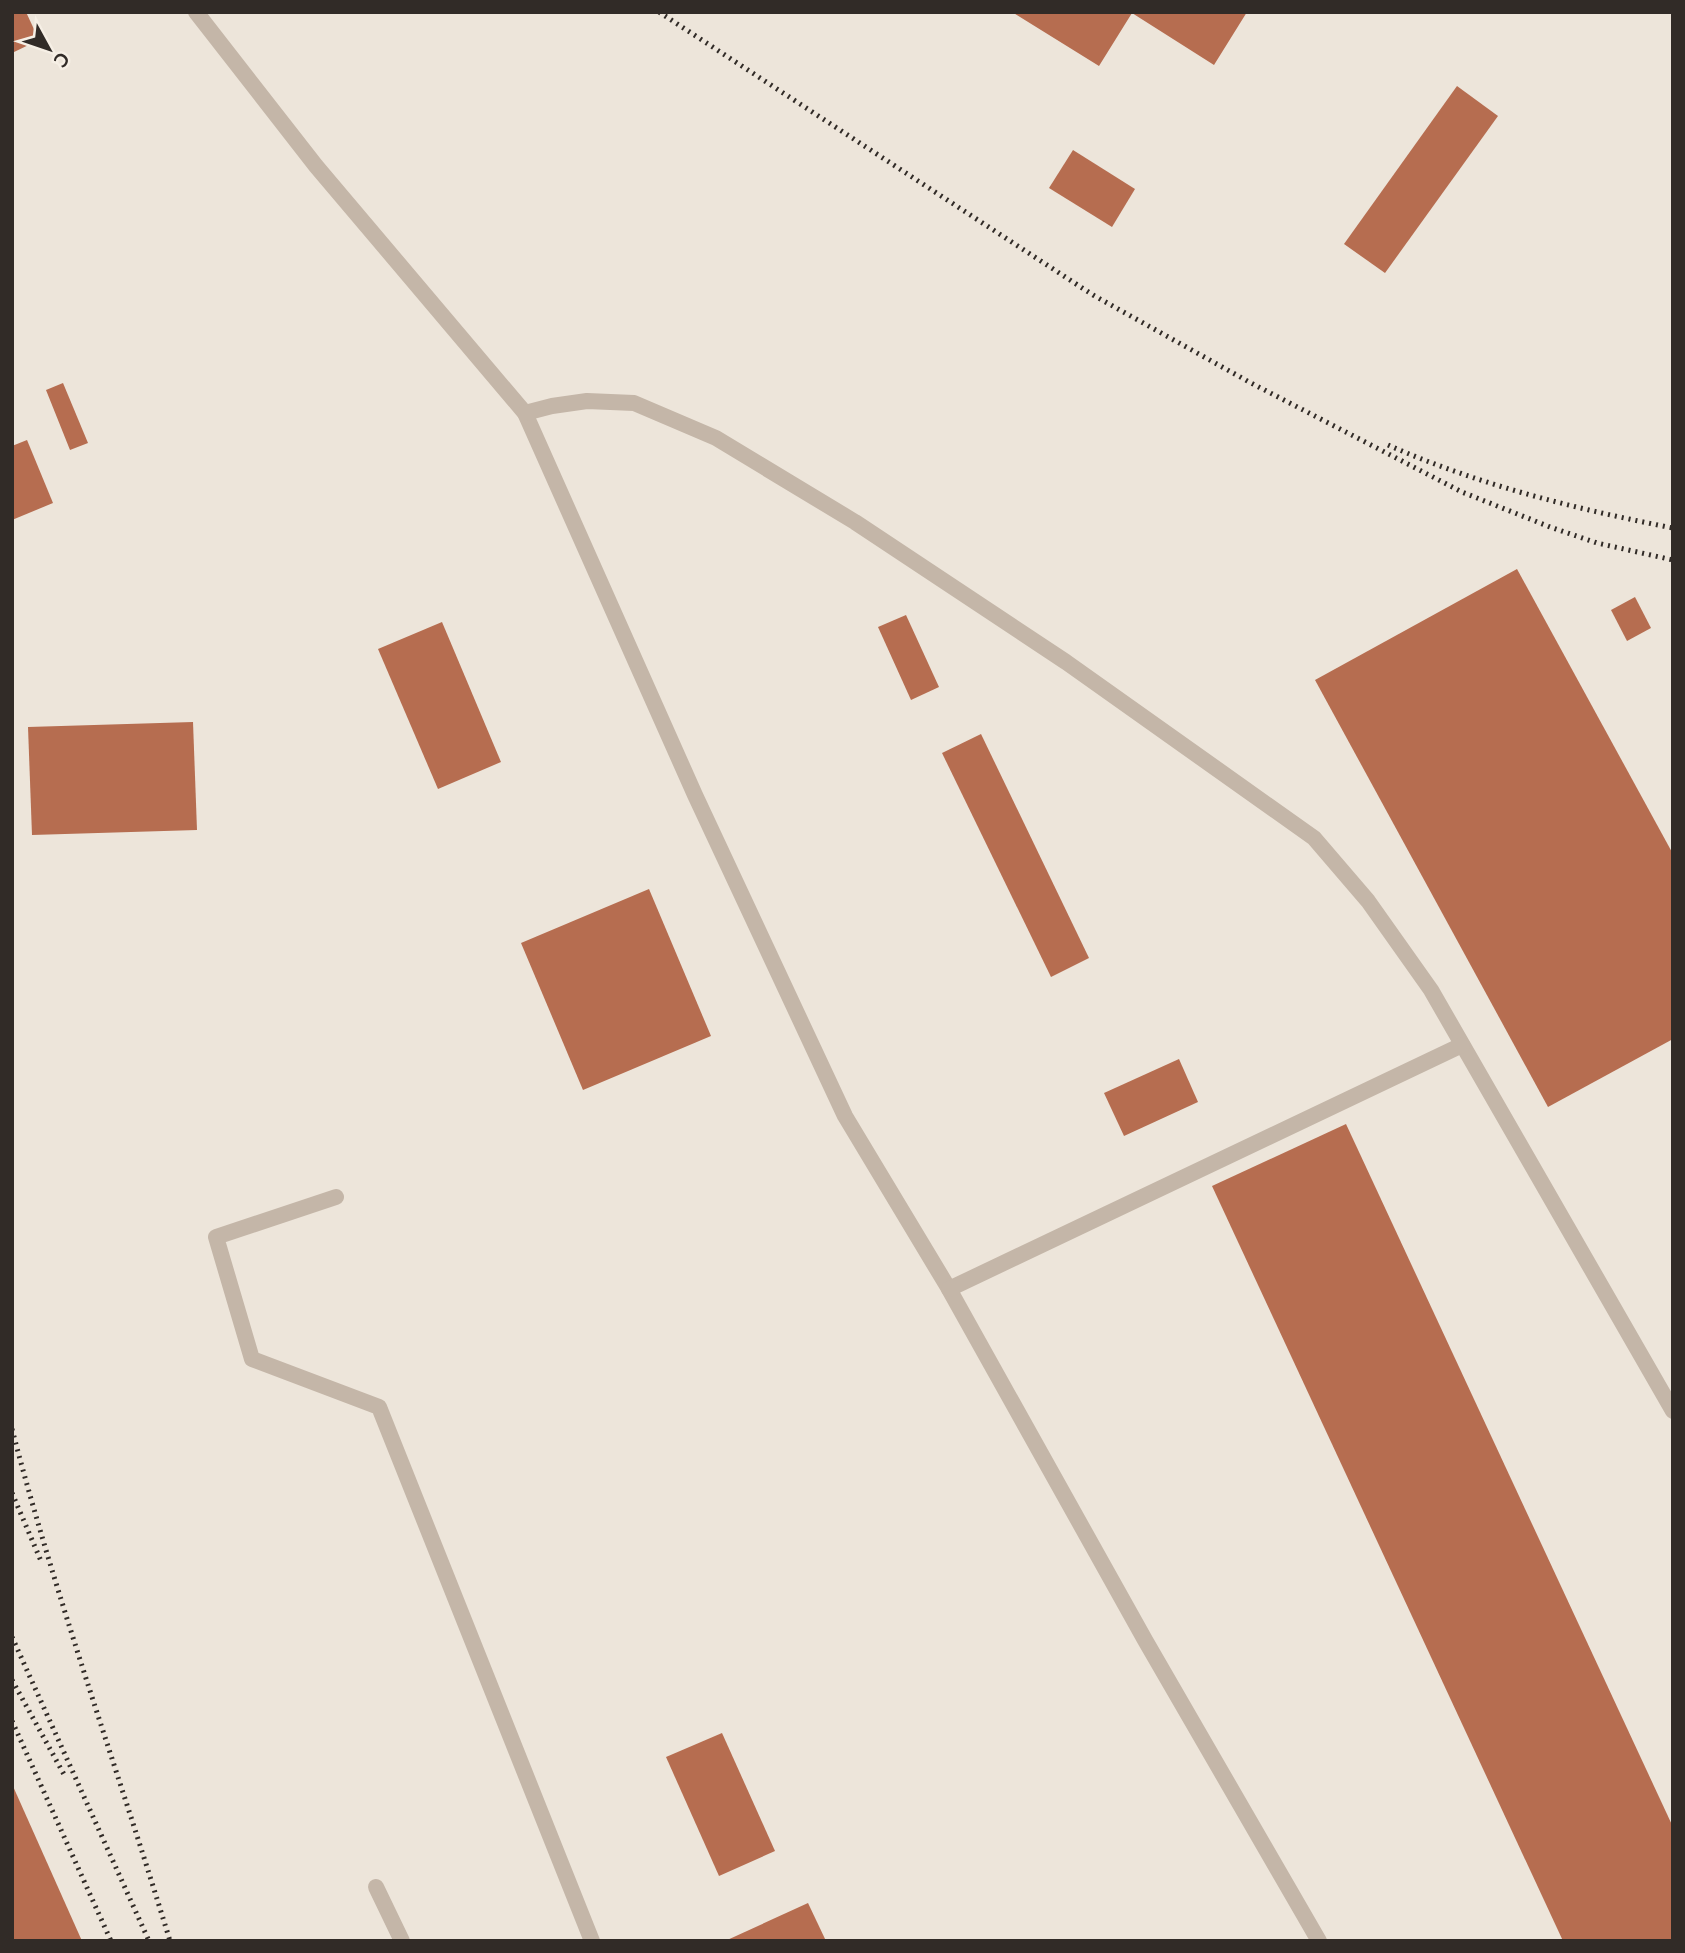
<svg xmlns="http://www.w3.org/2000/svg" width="1685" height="1953" viewBox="0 0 1685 1953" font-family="Mulish,sans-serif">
  <rect width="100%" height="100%" fill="#ede5da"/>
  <g fill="#b66d50">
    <path d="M 12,12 L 26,12 L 39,40 L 12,53 Z"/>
    <path d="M 1012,12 L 1247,12 L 1214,65 L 1132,13 L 1099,66 Z"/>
    <path d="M 1457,86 L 1498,116 L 1385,273 L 1344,244 Z"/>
    <path d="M 1073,150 L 1135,189 L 1112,227 L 1049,188 Z"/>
    <path d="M 63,383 L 88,443 L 70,450 L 46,390 Z"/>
    <path d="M 27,440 L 53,503 L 12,520 L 12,446 Z"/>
    <path d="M 1517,569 L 1673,854 L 1673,1039 L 1548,1107 L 1315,680 Z"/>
    <path d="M 1635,597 L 1651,628 L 1627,641 L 1611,610 Z"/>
    <path d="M 906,615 L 939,687 L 911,700 L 878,627 Z"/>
    <path d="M 442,622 L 501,762 L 438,789 L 378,649 Z"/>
    <path d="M 193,722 L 197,830 L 32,835 L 28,727 Z"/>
    <path d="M 981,734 L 1089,958 L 1051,977 L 942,753 Z"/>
    <path d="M 649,889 L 711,1036 L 583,1090 L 521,943 Z"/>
    <path d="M 1179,1059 L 1198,1102 L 1124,1136 L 1104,1093 Z"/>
    <path d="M 1346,1124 L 1673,1827 L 1673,1941 L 1563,1941 L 1212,1186 Z"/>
    <path d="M 722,1733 L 775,1851 L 719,1876 L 666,1757 Z"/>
    <path d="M 12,1784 L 82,1941 L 12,1941 Z"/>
    <path d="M 808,1903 L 826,1941 L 725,1941 Z"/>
  </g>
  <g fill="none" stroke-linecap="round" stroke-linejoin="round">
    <g stroke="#c4b6a8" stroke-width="16">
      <path d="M 196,12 L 316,166 L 525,413 L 695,795 L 845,1116 L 949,1289 L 1145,1640 L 1319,1941"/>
      <path d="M 525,413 L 552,406 L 587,401 L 634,403 L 716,438 L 855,522 L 1066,662 L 1314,838 L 1368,901 L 1431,990 L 1673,1411"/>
      <path d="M 336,1197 L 216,1237 L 252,1359 L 379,1407 L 592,1941"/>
      <path d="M 949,1289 L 1462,1045"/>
      <path d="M 376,1887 L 402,1941"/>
    </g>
    <g stroke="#312b27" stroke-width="5" stroke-dasharray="2 5" stroke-linecap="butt">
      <path d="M 659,12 L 1093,295 L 1251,383 L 1462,492 L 1550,527 L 1597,543 L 1673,560"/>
      <path d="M 1388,445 C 1479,485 1576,509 1673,528"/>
      <path d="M 12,1429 C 57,1602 118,1770 170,1941"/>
      <path d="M 12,1493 L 41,1561"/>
      <path d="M 12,1637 L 149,1941"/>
      <path d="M 12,1680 L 66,1778"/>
      <path d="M 12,1721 L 111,1941"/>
    </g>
  </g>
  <rect width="1685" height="1953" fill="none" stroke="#312b27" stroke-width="28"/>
  <g transform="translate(49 49) rotate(130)" stroke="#f6efe5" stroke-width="5" paint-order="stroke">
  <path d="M0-5L12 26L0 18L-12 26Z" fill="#312b27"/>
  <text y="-10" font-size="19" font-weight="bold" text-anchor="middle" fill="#312b27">С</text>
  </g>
</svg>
